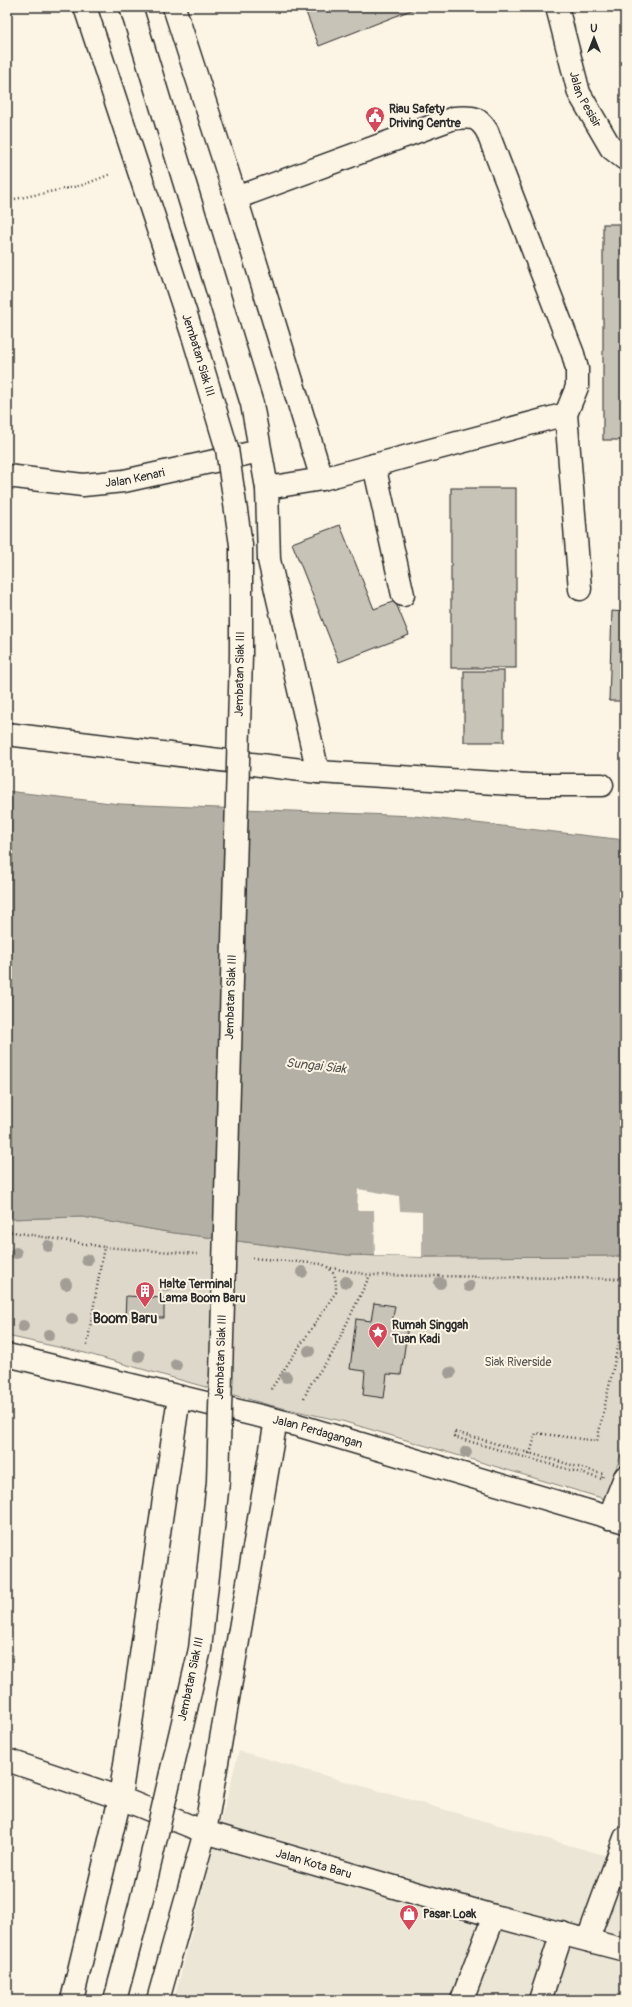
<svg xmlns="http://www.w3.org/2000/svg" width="632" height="2007" viewBox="0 0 632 2007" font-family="Pangolin,sans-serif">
  <rect width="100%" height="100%" fill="#fcf5e5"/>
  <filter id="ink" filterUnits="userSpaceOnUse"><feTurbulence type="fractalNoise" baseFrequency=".025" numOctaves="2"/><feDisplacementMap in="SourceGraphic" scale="8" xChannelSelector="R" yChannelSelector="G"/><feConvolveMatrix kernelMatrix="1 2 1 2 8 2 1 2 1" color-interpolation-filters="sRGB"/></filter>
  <g filter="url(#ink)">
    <path fill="#ece6d7" d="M 239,1751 L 625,1861 L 625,2000 L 174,2000 Z"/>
    <path fill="#ded8ca" stroke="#84827a" d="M 83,1217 L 167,1232 L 347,1255 L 422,1257 L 625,1256 L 625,1444 L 605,1499 L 342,1421 L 269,1405 L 85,1353 L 7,1336 L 7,1219 Z"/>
    <path fill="#b4b0a5" stroke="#7d7b74" d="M 7,791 L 120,804 L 414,816 L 625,840 L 625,1256 L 422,1257 L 347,1255 L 167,1232 L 83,1217 L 7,1219 Z"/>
    <path fill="#fcf5e5" d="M 358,1189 L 399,1196 L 400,1211 L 422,1212 L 422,1257 L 375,1256 L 374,1210 L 357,1210 Z"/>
    <g fill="#c8c3b7" stroke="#2b2b2b">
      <path d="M 304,7 L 419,7 L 319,46 Z"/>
      <rect x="603" y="224" width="22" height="216"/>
      <rect x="451" y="488" width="65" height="180"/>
      <path d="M 340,525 L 374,609 L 395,601 L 409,635 L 339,662 L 292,543 Z"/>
      <path d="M 612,611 L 625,612 L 625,701 L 609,701 Z"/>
      <rect x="464" y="671" width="40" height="71"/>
      <path d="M 126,1296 L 164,1298 L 164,1318 L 125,1318 Z"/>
      <path d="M 374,1303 L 395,1306 L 392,1323 L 408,1325 L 401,1375 L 387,1374 L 384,1398 L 363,1395 L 365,1371 L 350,1369 L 356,1319 L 371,1321 Z"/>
    </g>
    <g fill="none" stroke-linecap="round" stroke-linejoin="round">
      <defs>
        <g id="minor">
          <path d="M 131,7 L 252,404 L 267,488 L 269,560 L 318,772"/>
          <path d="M 174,7 L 236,198 L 322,479"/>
          <path id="s1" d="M 557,7 L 579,93 L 611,148 L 625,159"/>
          <path d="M 236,198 L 454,118 C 471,117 477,115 487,131 L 573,354 L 577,369 L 577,387 L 566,414 L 580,589"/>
          <path d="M 374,465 L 403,595"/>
          <path id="s2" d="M 7,476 L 83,485 L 124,481 L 260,451"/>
          <path d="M 267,488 L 322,479 L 566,414"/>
          <path d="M 7,734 L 318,772 L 529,785 L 602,785"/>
          <path id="s3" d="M 7,1355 L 297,1425 L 625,1522"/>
          <path d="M 609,1518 L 625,1477"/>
          <path id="s4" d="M 7,1760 L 120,1798 L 205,1832 L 494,1916 L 625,1950"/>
          <path d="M 588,1939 L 625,1838"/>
          <path d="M 72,2000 L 120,1798 L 179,1397"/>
          <path d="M 158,2000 L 205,1832 L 276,1420"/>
          <path d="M 462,2000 L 494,1916"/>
          <path d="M 540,2000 L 562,1933"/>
        </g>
      </defs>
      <use href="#minor" stroke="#2b2b2b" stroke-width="25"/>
      <g stroke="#2b2b2b" stroke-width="2.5" stroke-dasharray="1 3" stroke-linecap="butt">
        <path d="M 7,199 L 15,199 L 83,185 L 111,174"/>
        <path d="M 7,1231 L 104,1247"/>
        <path d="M 252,1258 L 322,1264 C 336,1271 336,1278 336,1292 L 271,1389"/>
        <path d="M 331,1268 L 370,1275 L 625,1279"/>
        <path d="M 87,1345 L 104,1247 L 197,1254"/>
        <path d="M 304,1398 L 310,1385 L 332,1354 L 370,1275"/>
        <path d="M 455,1432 L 603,1474 L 602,1479 L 454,1437 Z"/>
        <path d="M 530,1454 L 536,1433 L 597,1441 L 620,1337 L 625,1333"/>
      </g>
      <use href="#minor" stroke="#fcf5e5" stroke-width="22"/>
      <defs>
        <g id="major-bridge">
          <path id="s5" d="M 85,7 L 194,339 L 227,449 L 241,545 L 241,655 L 218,1482 L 200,1649 L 140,1906 L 115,2000"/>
        </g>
      </defs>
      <use href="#major-bridge" stroke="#2b2b2b" stroke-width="25" stroke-linecap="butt"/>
      <use href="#major-bridge" stroke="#fcf5e5" stroke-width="22"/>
    </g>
    <g fill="#a29e95">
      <circle cx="48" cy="1246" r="6"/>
      <circle cx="16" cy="1253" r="6"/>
      <circle cx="87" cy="1260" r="6"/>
      <circle cx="302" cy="1272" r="6"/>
      <circle cx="346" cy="1282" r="6"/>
      <circle cx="440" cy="1283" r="6"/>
      <circle cx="66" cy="1284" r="6"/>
      <circle cx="167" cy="1286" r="6"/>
      <circle cx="469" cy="1286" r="6"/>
      <circle cx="72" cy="1319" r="6"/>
      <circle cx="23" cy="1326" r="6"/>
      <circle cx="49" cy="1335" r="6"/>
      <circle cx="309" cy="1351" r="6"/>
      <circle cx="139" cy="1356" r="6"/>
      <circle cx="176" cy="1365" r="6"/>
      <circle cx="450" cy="1373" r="6"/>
      <circle cx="286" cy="1377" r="6"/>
      <circle cx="466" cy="1452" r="6"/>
    </g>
  </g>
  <defs>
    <symbol id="civic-pin" viewBox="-11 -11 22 30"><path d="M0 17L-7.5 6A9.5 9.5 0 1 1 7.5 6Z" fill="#d1495b" stroke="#fcf5e5"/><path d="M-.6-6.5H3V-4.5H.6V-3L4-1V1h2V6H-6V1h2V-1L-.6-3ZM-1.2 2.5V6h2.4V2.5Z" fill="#fff"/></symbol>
    <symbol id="building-pin" viewBox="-11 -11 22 30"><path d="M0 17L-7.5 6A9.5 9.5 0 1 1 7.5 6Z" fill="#d1495b" stroke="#fcf5e5"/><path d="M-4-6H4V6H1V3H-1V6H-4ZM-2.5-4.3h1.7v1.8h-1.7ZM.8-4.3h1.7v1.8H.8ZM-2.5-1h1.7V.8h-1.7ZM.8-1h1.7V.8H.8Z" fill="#fff"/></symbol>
    <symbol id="sight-pin" viewBox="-11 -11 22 30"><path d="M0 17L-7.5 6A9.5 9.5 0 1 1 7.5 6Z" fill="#d1495b" stroke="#fcf5e5"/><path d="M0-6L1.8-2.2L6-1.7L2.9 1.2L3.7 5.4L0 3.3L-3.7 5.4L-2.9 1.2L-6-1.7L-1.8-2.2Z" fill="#fff"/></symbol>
    <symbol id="shop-pin" viewBox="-11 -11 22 30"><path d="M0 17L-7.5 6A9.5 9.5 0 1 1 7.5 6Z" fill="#d1495b" stroke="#fcf5e5"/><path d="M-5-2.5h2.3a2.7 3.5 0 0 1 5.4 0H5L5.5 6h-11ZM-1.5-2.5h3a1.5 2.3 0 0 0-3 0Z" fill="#fff"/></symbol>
  </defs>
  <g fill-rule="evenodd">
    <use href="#civic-pin" x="364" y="105" width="22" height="30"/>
    <use href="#building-pin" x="134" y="1280" width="22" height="30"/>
    <use href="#sight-pin" x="367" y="1321" width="22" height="30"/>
    <use href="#shop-pin" x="398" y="1903" width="22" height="30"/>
  </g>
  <g text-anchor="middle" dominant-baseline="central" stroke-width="4" stroke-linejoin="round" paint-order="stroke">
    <g font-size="12" fill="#2b2b2b" stroke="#fcf5e5">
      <text stroke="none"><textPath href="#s1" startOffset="97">Jalan Pesisir</textPath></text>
      <text stroke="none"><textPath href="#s5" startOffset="366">Jembatan Siak III</textPath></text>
      <text stroke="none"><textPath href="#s2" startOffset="129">Jalan Kenari</textPath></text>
      <text transform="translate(240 674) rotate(-89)">Jembatan Siak III</text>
      <text transform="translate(231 997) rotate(-88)">Jembatan Siak III</text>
      <text transform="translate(221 1357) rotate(-88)">Jembatan Siak III</text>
      <text stroke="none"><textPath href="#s3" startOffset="320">Jalan Perdagangan</textPath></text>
      <text transform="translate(191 1679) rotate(-78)">Jembatan Siak III</text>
      <text stroke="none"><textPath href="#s4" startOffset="324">Jalan Kota Baru</textPath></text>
    </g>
    <g font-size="12" font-weight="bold" fill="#2b2b2b" stroke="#fcf5e5" text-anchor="start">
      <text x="389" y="109">Riau Safety<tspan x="389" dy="14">Driving Centre</tspan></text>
      <text x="159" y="1284">Halte Terminal<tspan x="159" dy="14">Lama Boom Baru</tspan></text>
      <text x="392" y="1325">Rumah Singgah<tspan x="392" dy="14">Tuan Kadi</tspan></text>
      <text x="423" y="1914">Pasar Loak</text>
    </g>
    <g font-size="12" fill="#585653" stroke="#fcf5e5">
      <text x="518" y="1362">Siak Riverside</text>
    </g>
    <g font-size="13" font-style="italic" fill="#545350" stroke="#fcf5e5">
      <text transform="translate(316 1066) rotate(6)">Sungai Siak</text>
    </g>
    <g font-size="14" font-weight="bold" fill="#2b2b2b" stroke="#fcf5e5">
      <text x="125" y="1318">Boom Baru</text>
    </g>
  </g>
  <rect width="632" height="2007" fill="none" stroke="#fcf5e5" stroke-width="24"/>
  <rect x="12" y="12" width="608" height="1983" fill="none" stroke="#2b2b2b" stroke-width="1.5" filter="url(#ink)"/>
  <g transform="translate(594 38)" stroke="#fcf5e5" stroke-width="3" paint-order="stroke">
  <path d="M0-3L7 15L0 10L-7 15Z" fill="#2b2b2b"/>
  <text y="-6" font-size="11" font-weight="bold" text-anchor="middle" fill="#2b2b2b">U</text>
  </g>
</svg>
